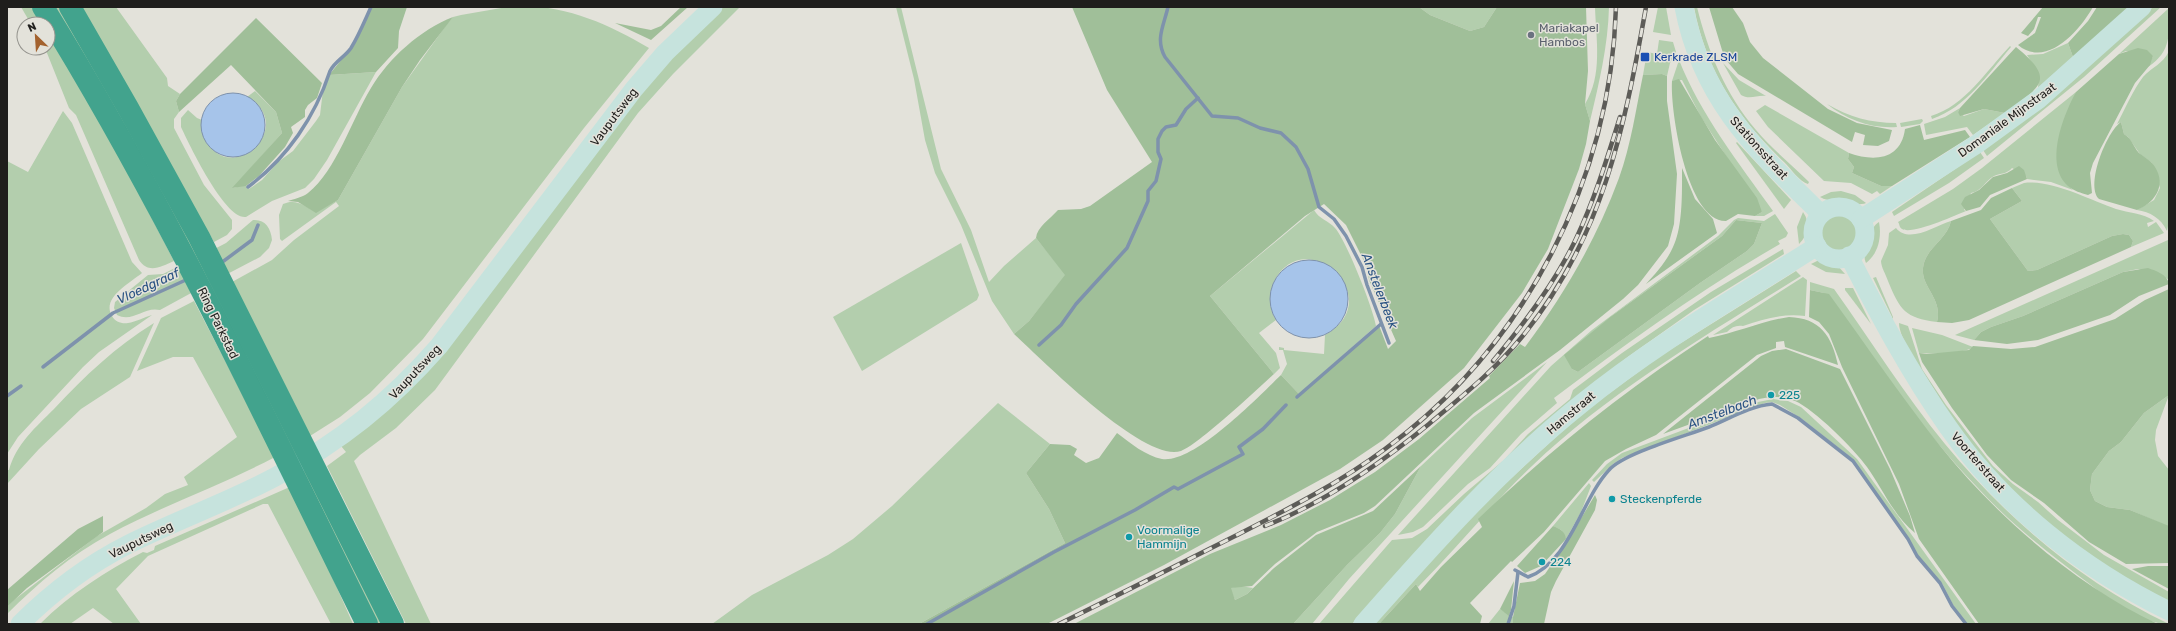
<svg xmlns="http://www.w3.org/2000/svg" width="2176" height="631" viewBox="0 0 2176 631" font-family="Rubik,sans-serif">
  <rect width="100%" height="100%" fill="#e3e2da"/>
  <g fill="#b3cead" fill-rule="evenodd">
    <path d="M 21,7 L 35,7 L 45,24 L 31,24 Z"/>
    <path d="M 50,7 L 62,7 L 201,256 L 226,243 L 253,220 C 265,219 271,228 272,240 L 269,248 L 260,257 L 214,281 L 386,624 L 375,624 L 204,286 L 160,310 C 144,306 133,323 117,315 L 114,308 L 115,302 L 148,275 L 163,274 L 191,260 Z"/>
    <path d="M 75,7 L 116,7 L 167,78 L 168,86 L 180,94 L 176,101 L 179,112 L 174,119 L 174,128 L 204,185 L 232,220 L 232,229 L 227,235 L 214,242 Z"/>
    <path d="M 507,7 C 559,2 605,22 649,48 L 584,128 L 423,339 L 370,393 L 340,417 L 310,436 L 232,282 L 272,260 L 294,240 L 339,206 L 336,202 L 282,241 L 280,239 L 279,215 L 283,204 C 296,198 305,206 316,212 L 338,200 L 402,87 L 447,24 L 453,17 L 461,15 Z"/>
    <path d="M 721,7 L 740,7 L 673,74 L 638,113 L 435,390 L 396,428 L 360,455 L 354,461 L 431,624 L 406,624 L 327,466 L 346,452 L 341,446 L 372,423 L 647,82 Z"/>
    <path d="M 896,7 L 901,7 L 941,169 L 971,230 L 989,282 L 1004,266 L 1036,238 L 1066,275 L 1029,321 L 1014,334 L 992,301 L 961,225 L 935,173 L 925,140 L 914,79 Z"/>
    <path d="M 1419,7 L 1497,7 L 1484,27 L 1470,31 L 1430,15 Z"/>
    <path d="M 1595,7 L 1609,7 C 1608,46 1599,83 1590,121 L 1585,104 C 1603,75 1596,40 1595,7 Z"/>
    <path d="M 1658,7 L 1666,7 L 1671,35 L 1653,32 Z"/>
    <path d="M 1694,7 L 1697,7 C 1708,52 1726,95 1756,130 C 1772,149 1792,165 1809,182 L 1808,184 C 1800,182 1791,169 1784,162 C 1738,118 1706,71 1694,7 Z"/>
    <path d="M 2153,7 L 2161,7 L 2084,77 L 1987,156 L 1983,150 L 2113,43 Z"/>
    <path d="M 2169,8 C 2169,34 2172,51 2148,67 L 2153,56 L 2126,51 L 2119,54 Z"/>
    <path d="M 48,29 L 96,111 L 174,261 C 161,267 148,274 139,260 L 76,115 L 69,108 L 45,48 L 48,48 Z"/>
    <path d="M 1659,40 L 1673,42 L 1676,52 L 1670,63 L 1667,76 L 1662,74 L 1643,75 L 1647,52 L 1657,54 Z"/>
    <path d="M 2068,43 L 2073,57 L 2038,88 L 2039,74 L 2027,55 L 2043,54 Z"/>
    <path d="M 2010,46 L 2011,47 C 1987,75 1967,107 1932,119 L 1931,116 C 1965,106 1987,70 2010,46 Z"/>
    <path d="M 2169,51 L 2169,221 L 2167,231 C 2161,218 2150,212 2137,210 L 2154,200 L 2160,188 L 2152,163 L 2140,154 L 2128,137 L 2124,134 L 2121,122 L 2117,124 C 2125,109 2133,90 2143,77 C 2152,67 2163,64 2169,51 Z"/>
    <path d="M 1679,60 C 1701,115 1738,162 1773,211 L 1764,216 L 1755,216 L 1762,212 L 1701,117 L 1682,80 L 1672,81 Z"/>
    <path d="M 1723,63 L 1739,80 L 1766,96 C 1757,95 1749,100 1741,95 Z"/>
    <path d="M 376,72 L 327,160 L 314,179 L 305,188 L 272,201 L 246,217 C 225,220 189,144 181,127 L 181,118 L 188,110 L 197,118 L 202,120 C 202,126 205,132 207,138 C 224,189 301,128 247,97 L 255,91 L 276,112 L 282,133 L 233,188 L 245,185 L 249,189 L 262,180 L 278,162 L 293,151 L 316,121 L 320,115 L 323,90 L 329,75 Z"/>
    <path d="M 2076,92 L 2062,128 L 2067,184 L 2073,190 L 2051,182 L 2027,179 L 2026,176 L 2012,168 C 2007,174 2001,173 1994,176 C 1985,181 1982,191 1971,193 L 1964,210 L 1966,211 C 1954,216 1912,235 1902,229 C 1899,227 1900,225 1898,222 L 1953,189 L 1982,168 Z"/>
    <path d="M 1827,104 C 1849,117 1871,123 1896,123 L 1897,127 C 1872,129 1847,120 1827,104 Z"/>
    <path d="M 1765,105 L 1849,153 L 1848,159 L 1854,167 L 1852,173 L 1881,186 L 1892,186 L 1880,194 L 1877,191 L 1872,194 L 1851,183 L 1824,181 L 1768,127 L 1756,111 Z"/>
    <path d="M 1960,108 L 1958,112 L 1964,116 L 1984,109 L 2005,113 L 1973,135 L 1967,127 L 1926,135 L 1924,124 L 1945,117 Z"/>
    <path d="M 63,111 L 72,123 L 132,262 L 142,273 C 130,283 101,298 112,316 C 115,322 122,324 128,323 C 136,322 144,317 152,315 L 99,352 L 83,367 L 18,437 L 7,454 L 7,161 L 28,172 Z"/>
    <path d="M 1922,119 L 1923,121 L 1920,124 L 1901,127 L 1900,123 Z"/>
    <path d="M 1737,142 L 1791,200 L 1784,209 L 1736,143 Z"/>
    <path d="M 1980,152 L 1984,158 L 1949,183 L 1894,216 L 1892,212 Z"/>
    <path d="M 2024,183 C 2051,179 2090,200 2116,209 C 2129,213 2143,213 2154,221 L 2147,223 L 2148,227 L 2156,222 L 2164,233 L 2131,247 L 2133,241 L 2129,235 L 2123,234 L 2112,236 L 2037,270 L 2028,271 L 1990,219 L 2022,201 L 2012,188 Z"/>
    <path d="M 1841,191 L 1855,195 L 1866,203 C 1857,207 1829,202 1820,197 L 1831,192 Z"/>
    <path d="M 1314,210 C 1319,219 1329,221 1335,228 C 1346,240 1373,308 1376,326 L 1299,394 L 1281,375 L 1287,364 L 1283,350 L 1279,350 L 1279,347 L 1284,348 L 1284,350 L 1324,354 L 1325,335 C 1391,298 1303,221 1274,282 C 1268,295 1269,309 1276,320 L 1259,333 L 1276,353 L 1280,368 L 1274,374 L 1210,296 Z"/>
    <path d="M 1803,212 C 1811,223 1808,235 1799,244 L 1797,227 Z"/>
    <path d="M 1775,214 L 1788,233 L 1786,237 L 1778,241 L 1780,244 C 1700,290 1627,343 1554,398 L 1557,403 L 1521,434 L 1490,468 L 1468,484 L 1423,527 L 1413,532 L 1398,535 L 1551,366 L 1592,330 L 1718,236 L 1734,220 L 1738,218 L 1764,221 ZM 1736,220 L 1762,223 L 1754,244 L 1747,251 L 1700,283 L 1578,372 L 1572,369 L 1613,315 L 1722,236 Z"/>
    <circle cx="1838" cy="233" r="19"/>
    <path d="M 1951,221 C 1947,240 1925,248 1923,268 C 1921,288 1943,298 1937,322 C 1905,318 1900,310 1888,281 C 1886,275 1881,267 1881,261 L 1888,245 L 1889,233 L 1896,228 C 1909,244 1935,226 1951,221 Z"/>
    <path d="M 1879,222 C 1882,237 1878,254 1866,263 C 1861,253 1869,228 1879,222 Z"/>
    <path d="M 2168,240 L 2169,282 L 2168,279 L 2138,269 L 2123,272 L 2023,316 L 1991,327 L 1981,332 L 1974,340 L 1955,335 Z"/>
    <path d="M 961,243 L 979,295 L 977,300 L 862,371 L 833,317 Z"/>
    <path d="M 1783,249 L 1784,254 L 1694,310 L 1625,359 L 1378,595 L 1352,624 L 1319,624 L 1392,540 L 1412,538 L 1427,529 L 1464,494 L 1504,460 L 1528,434 L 1570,399 L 1573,390 L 1622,353 L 1711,292 Z"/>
    <path d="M 1819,260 L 1837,265 L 1845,274 L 1826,272 L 1811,264 Z"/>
    <path d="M 1796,271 L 1801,276 C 1711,332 1609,392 1532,466 C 1492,504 1457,548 1418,587 L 1416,584 L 1379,624 L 1372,624 L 1473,513 L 1581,414 L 1660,356 Z"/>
    <path d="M 1803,277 L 1807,280 L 1805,316 C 1784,313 1763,319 1743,326 C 1736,325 1732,327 1727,332 L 1713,335 Z"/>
    <path d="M 1876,277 L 1893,317 L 1893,319 L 1873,278 Z"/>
    <path d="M 1810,282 L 1834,289 C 1871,341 1905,395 1945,444 C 2007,519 2081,582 2169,624 C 2140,624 2109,599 2087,582 C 2048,553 2010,523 1977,487 C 1920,428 1873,358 1824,293 L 1810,290 Z"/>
    <path d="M 1845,288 L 1853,288 L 1871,324 L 1845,290 Z"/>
    <path d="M 194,301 L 275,457 C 222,485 164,505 110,534 C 71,555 38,583 7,614 L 7,607 L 14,600 L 97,536 L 146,508 L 165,494 L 188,485 L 184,477 L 237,437 L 193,357 L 173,357 L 137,371 L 161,318 Z"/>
    <path d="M 154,323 L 130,377 L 81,409 L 39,449 L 7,484 L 7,470 L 9,470 C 16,444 36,427 54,409 C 85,376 115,347 154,323 Z"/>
    <path d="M 1899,323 L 1908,326 L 1922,369 L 1946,405 L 1993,466 L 2013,484 L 2038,502 L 2058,520 L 2104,555 L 2169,592 L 2169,604 C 2104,569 2044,525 1992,471 C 1967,445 1946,408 1926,377 C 1918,364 1899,338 1899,323 Z"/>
    <path d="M 1912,328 L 1942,335 L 1973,347 C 1965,354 1929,354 1919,353 Z"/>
    <path d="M 1547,362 L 1349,579 L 1312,624 L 1293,624 L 1347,565 L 1380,533 L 1395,514 L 1421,466 L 1472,418 Z"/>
    <path d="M 2169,395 L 2156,430 L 2155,440 L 2158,456 L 2169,470 L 2169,526 L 2167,526 L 2130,510 L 2107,507 L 2095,501 L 2090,490 L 2092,474 L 2109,451 L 2121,442 L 2144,413 Z"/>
    <path d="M 1773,399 L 1788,401 L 1801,407 L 1857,459 L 1976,624 L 1967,624 L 1953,605 L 1943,585 L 1919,557 L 1853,459 L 1802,419 L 1780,405 L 1772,402 L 1765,403 L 1622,458 L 1613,464 L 1594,482 L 1592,480 L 1607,464 L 1622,453 L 1758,402 Z"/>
    <path d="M 998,403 L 1050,444 L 1026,473 L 1049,509 L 1065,543 L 919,624 L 712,624 L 752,595 L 828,555 L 853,539 L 892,506 Z"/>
    <path d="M 1589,483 L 1591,486 L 1581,512 L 1566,539 L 1561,530 L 1553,526 Z"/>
    <path d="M 292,486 L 353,624 L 331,624 L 268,504 L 263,504 L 148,556 L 116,589 L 141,624 L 114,624 L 93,608 L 70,624 L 40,624 C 70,594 106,571 143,552 L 147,553 L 154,550 L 155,546 Z"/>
    <path d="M 1240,586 L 1253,588 L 1247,594 L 1235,600 L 1230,588 Z"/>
    <path d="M 1500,609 L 1513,617 L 1513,624 L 1488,624 Z"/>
  </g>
  <g fill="#a0bf99">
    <path d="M 371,7 L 407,7 L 399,31 L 398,48 L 376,72 L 329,75 L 351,48 Z"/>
    <path d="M 681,7 L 688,7 L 651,40 L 615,23 L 651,30 L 661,26 Z"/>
    <path d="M 1072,7 L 1419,7 L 1430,15 L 1470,31 L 1484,27 L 1497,7 L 1586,7 L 1588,71 L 1585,104 L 1590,121 L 1586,144 L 1579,169 L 1548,249 L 1522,293 L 1464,368 L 1383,440 L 1340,469 L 1164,565 L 1047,624 L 919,624 L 1065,543 L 1049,509 L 1026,473 L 1050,444 L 1070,445 L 1077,449 L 1074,455 L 1086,463 L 1099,458 L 1117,433 C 1130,443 1146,456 1162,459 C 1194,464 1258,397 1281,375 L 1299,394 L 1297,396 L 1298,397 L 1377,328 L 1379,326 L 1380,328 L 1388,349 L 1396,341 L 1369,280 L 1367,267 L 1346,225 L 1324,204 L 1305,216 L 1210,296 L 1274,374 C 1252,394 1230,415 1206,434 C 1198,440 1190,447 1181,451 C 1145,464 1041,359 1014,334 L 1029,321 L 1065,275 L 1036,238 C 1037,227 1050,219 1058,210 L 1081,209 L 1090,206 L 1152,162 L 1107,90 Z"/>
    <path d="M 1709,7 L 1732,7 L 1743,23 L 1750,42 L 1763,58 L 1828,109 L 1857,123 L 1892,130 L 1889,141 L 1878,146 L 1863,145 L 1865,135 L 1855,132 L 1852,142 L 1738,74 L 1726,60 L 1722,50 Z"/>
    <path d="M 2043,7 L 2093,7 C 2080,30 2047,69 2018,45 L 2035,33 L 2041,17 L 2038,17 L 2034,29 L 2028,36 L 2021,33 Z"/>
    <path d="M 2097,7 L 2130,7 L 2073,57 L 2068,43 L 2088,21 Z"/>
    <path d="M 453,17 L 420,60 L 402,87 L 338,200 L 316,213 L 298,202 L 288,201 C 294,199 303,197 308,193 C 336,171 352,119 371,88 C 389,58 420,30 453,17 Z"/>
    <path d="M 256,18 L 322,83 L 317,98 L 308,105 L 305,110 L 305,117 L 291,127 L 293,133 L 285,147 L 259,176 L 246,186 L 232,188 L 282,133 L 276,112 L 231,65 L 179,112 L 176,101 L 180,94 Z"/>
    <path d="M 2016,47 C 2058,81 2039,87 2005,113 L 1984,109 L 1960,116 L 1958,112 L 1960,108 Z"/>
    <path d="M 2138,48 L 2147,50 L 2153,56 L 2150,65 L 2135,83 L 2093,163 L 2090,173 L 2092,193 L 2088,195 C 2081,193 2074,191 2068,186 C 2044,164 2063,116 2076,92 L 2119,54 Z"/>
    <path d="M 1662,74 L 1667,76 L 1667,101 L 1677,174 L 1674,224 L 1668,246 L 1638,285 L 1623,299 L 1560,350 L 1474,413 L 1375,506 L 1364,513 L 1317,532 L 1275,564 L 1252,586 L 1231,588 L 1235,600 L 1247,594 L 1274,568 L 1316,535 L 1373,511 L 1421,466 L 1395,514 L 1380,533 L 1347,565 L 1293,624 L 1074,624 L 1210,554 L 1281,525 L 1330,500 L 1375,472 L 1419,439 L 1490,378 L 1489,376 L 1520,344 L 1525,347 C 1564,295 1596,240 1619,178 C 1631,145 1636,109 1643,75 Z"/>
    <path d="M 1679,79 L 1715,140 L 1757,198 L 1762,212 L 1755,216 L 1738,214 L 1726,221 C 1687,222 1670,110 1672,81 Z"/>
    <path d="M 2121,122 L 2124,134 C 2132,139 2133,146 2139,153 C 2143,156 2148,159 2152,163 C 2168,182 2157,202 2137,210 L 2099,199 C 2085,185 2107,131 2121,122 Z"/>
    <path d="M 1920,125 L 1924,140 L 1965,130 L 1970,137 L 1892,186 L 1881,186 L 1852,173 L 1854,167 L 1848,159 L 1849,153 C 1874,162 1901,160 1905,129 Z"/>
    <path d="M 2019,166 L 2024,170 L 2027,179 L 1990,195 L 1980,207 L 1966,211 L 1961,204 L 1965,197 L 1979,190 L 1993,177 L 2007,173 Z"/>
    <path d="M 1682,168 L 1695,199 L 1713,219 L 1717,233 L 1646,284 C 1656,273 1667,261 1673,247 C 1683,227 1682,191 1682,168 Z"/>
    <path d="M 2012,188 L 2022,201 L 1990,219 L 2028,271 L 2037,270 L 2112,236 L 2123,234 L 2129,235 L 2133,241 L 2131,247 L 1969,320 L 1952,323 L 1937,322 C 1943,298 1921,288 1923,268 C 1925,248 1947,240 1951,221 L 1981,210 L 1991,198 Z"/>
    <path d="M 1736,220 L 1762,223 L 1754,244 L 1747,251 L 1700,283 L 1578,372 L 1572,369 L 1564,355 L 1613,315 L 1722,236 Z"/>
    <path d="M 2148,268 C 2156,271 2167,274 2169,284 L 2139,296 L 2110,315 L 2038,340 L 2007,344 L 1974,340 L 1981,332 L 1991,327 L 2023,316 L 2123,272 Z"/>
    <path d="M 2169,289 L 2169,395 L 2144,413 L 2121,442 L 2109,451 L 2092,474 L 2090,490 L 2095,501 L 2107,507 L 2130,510 L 2169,526 L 2169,563 L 2126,564 L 2089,542 L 2044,503 L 2011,480 L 1987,455 L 1952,408 L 1922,362 L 1919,353 L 1927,354 L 1969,350 L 1973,346 L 2011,349 L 2035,347 L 2115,319 L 2145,300 Z"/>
    <path d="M 1810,290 L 1829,294 C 1866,345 1902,398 1941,447 C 1997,517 2077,586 2158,624 L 1979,624 L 1919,539 L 1899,484 L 1842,367 L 1829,334 L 1819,322 L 1809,317 Z"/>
    <path d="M 1789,317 C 1820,318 1832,336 1838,365 L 1785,347 L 1784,341 L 1776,342 L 1776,348 L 1757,355 L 1656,435 L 1626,449 L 1605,461 L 1544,532 L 1512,562 L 1511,561 L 1470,603 L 1482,616 L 1480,624 L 1379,624 L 1416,584 L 1420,591 L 1441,567 L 1482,527 L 1478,519 C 1549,451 1625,390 1708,336 L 1709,338 C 1736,333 1762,321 1789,317 Z"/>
    <path d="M 1786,349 L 1840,369 L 1890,469 L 1910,516 L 1915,533 C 1894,516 1882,488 1867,467 C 1854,449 1814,409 1795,401 C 1783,396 1772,396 1759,399 L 1663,434 L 1761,356 L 1772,351 Z"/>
    <path d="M 1595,495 L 1597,500 L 1595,510 L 1556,581 L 1551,592 L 1544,624 L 1513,624 L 1513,617 L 1520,583 L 1535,581 L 1545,574 L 1567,542 Z"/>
    <path d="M 103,516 L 103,532 L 27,588 L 7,607 L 7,590 L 78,529 Z"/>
    <path d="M 1553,526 C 1560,529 1565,531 1566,539 L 1541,566 L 1525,573 L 1517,566 Z"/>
    <path d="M 2148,566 L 2169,566 L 2169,589 L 2132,569 Z"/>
    <path d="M 1514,581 L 1511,610 L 1509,616 L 1500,609 Z"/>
  </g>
  <g fill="#a6c4ea" stroke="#7e92ac">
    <circle cx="233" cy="125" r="32"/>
    <circle cx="1309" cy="299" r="39"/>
  </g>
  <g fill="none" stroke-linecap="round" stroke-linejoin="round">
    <g stroke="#7e92ac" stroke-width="3.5">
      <path d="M 1168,7 C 1164,25 1155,39 1165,57 L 1212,116 L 1238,118 L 1260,128 L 1281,133 L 1296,147 L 1308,169 L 1319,207 L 1334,219 L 1346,236 L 1362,267 L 1367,285 L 1389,343"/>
      <path d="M 248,187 C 287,158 315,117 330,71 C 335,61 345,57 351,48 C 359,35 365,20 371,7"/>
      <path d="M 221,263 L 252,240 L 258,225"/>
      <path d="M 1039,345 L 1061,325 L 1076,304 L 1127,248 L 1148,201 L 1148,191 L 1156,181 L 1161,159 L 1158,152 L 1158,139 L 1162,131 L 1166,127 L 1176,125 L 1186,109 L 1198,98"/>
      <path d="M 43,367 L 113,313 L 188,279"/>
      <path d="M 7,396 L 21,386"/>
      <path d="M 1297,397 L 1381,324"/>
      <path d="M 1515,570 L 1528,577 C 1570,562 1581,500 1609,470 C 1624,453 1686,436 1709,427 C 1729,419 1750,406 1772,404 L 1798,418 L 1853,461 L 1908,539 L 1917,556 L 1940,583 L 1952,606 L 1966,624"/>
      <path d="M 927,624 L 1054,552 L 1135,510 L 1174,487 L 1178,489 L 1243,454 L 1239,447 L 1263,429 L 1286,405"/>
      <path d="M 1508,624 L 1514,606 L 1518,572"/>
    </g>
    <g stroke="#c6e3dd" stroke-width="19">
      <path d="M 1684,7 C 1702,101 1756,150 1821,214"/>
      <circle cx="1839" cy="233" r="26"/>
      <path d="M 1861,219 L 1977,144 L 2039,99 L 2142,7"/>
      <path d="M 1849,256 C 1879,315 1910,373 1948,427 C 2003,506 2083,569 2169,611"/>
      <path d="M 20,624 C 52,592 89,564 129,544 C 177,520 228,502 275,477 C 341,441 389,403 439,346 L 634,89 L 665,53 L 713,7"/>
      <path d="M 1363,624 C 1431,547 1501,468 1581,404 C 1655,344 1737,297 1817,246"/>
    </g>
    <g stroke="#42a38d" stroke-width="22">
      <path d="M 43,7 C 166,205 264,416 367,624"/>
      <path d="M 70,7 L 128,108 L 199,237 L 393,624"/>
    </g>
    <defs>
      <g id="rail">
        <path d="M 1493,361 C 1524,324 1554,284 1575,241 C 1594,201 1607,159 1620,117"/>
        <path d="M 1265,526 C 1324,503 1380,464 1429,424 C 1461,397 1495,370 1521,338 C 1603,238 1624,130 1646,7"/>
        <path d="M 1059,624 C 1118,595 1176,566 1235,536 C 1286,510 1338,484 1385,449 C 1525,347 1611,179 1616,7"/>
      </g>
    </defs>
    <use href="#rail" stroke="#5d5c58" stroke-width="4.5"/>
    <use href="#rail" stroke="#e3e2da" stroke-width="3" stroke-dasharray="9" stroke-linecap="butt"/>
  </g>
  <circle fill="#6b7280" stroke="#e3e2da" stroke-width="1.5" cx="1531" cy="35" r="4"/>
  <rect fill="#1a4fb4" stroke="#e3e2da" stroke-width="1.5" x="1640" y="52" width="10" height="10" rx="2"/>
  <g fill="#0f9aa8" stroke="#e3e2da" stroke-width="1.5">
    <circle cx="1771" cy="395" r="4"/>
    <circle cx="1612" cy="499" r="4"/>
    <circle cx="1129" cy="537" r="4"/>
    <circle cx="1542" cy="562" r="4"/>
  </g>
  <g text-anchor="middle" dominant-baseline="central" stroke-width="3" stroke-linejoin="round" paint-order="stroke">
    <g font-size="12" fill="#5b616d" stroke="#e3e2da" text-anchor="start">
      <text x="1539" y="28">Mariakapel<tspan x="1539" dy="14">Hambos</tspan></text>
    </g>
    <g font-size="12" fill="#164399" stroke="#e3e2da" text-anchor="start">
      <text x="1654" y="57">Kerkrade ZLSM</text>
    </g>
    <g font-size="12" fill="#1f1e1c" stroke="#e3e2da">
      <text transform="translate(614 117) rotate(-53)">Vauputsweg</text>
      <text transform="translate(2007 120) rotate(-36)">Domaniale Mijnstraat</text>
      <text transform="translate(1759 148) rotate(48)">Stationsstraat</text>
      <text transform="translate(218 323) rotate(64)">Ring Parkstad</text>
      <text transform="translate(415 372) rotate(-47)">Vauputsweg</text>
      <text transform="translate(1571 413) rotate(-40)">Hamstraat</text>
      <text transform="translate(1978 462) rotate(49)">Voorterstraat</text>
      <text transform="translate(141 540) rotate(-26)">Vauputsweg</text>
    </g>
    <g font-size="12" fill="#0d838f" stroke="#e3e2da" text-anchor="start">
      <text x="1779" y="395">225</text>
      <text x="1620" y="499">Steckenpferde</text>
      <text x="1137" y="530">Voormalige<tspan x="1137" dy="14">Hammijn</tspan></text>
      <text x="1550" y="562">224</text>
    </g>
    <g font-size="13" font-style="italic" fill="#2a5383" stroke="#e3e2da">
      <text transform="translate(148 286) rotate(-25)">Vloedgraaf</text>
      <text transform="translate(1380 291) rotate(69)">Anstelerbeek</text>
      <text transform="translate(1722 412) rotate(-21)">Amstelbach</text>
    </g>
  </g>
  <rect width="2176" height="631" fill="none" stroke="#1f1e1c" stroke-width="16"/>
  <g transform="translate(36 36) rotate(335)"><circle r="19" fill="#e3e2da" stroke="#95948e"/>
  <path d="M0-3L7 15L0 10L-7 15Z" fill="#a3622e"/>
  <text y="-6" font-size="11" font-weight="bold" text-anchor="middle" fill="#1f1e1c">N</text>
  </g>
</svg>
